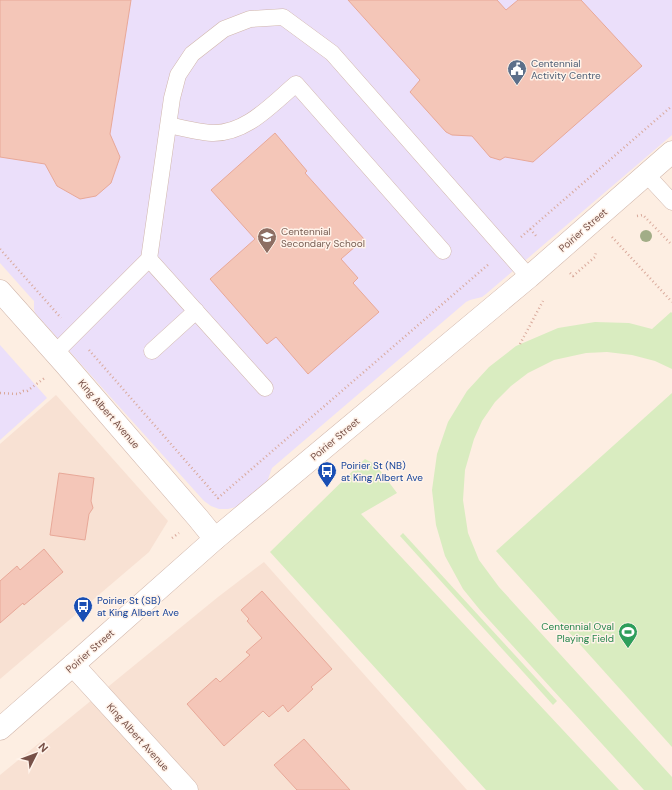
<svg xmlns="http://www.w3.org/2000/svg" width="672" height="790" viewBox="0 0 672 790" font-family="'DM Sans',sans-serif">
  <rect width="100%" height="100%" fill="#fdeee2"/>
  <g fill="#f8e1d3">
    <path d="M 56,395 L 168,521 L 149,552 L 0,679 L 0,444 Z"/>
    <path d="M 264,562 L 467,790 L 0,790 L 0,775 L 218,597 Z"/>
  </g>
  <g fill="#ebdffa">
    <path d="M 0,0 L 672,0 L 672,135 L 486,294 L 482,297 L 470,300 L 466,302 L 272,468 L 267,482 L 236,507 L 228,509 L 219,509 L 211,506 L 204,501 L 35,313 L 34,309 L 34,301 L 32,299 L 0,263 Z"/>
    <path d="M 0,345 L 47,398 L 0,440 Z"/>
  </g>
  <g fill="#d9ecc0">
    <path d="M 671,312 L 672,313 L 672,369 L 655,361 L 632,355 L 607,352 L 586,353 L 554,360 L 528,373 L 511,386 L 495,402 L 482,421 L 474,439 L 465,470 L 463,500 L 468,533 L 479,560 L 499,587 L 672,777 L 672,790 L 644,790 L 480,610 L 463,589 L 445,556 L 436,525 L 432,490 L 437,454 L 448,422 L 467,391 L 489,367 L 516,346 L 558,328 L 595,322 L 629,323 L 652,329 Z"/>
    <path d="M 672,393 L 672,747 L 496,551 Z"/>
    <path d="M 365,459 L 376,465 L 397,493 L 361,514 L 619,790 L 486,790 L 270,552 Z"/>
    <path d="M 403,533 L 557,701 L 553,705 L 400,536 Z"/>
  </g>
  <g fill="#f4c6b8" stroke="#e8a898">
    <path d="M 0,0 L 131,0 L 110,134 L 120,157 L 111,183 L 96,196 L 80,199 L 57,186 L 45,164 L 0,157 Z"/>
    <path d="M 348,0 L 497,0 L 506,10 L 518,0 L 581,0 L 642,66 L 533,162 L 505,157 L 500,160 L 490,157 L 472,136 L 452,135 L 446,132 L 410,92 L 420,80 Z"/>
    <path d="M 275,133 L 307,171 L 305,173 L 364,239 L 341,259 L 358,278 L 353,283 L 379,312 L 308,374 L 276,337 L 267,344 L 210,279 L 255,239 L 211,190 Z"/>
    <path d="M 59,473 L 94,478 L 91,501 L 93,508 L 89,514 L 85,540 L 50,535 Z"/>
    <path d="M 44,549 L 63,572 L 24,605 L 23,603 L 0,623 L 0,581 L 17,566 L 20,570 Z"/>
    <path d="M 262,591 L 332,669 L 311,687 L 313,689 L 288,712 L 283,705 L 269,717 L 263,711 L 224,746 L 187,704 L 216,678 L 220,682 L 250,655 L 246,652 L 262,638 L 247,621 L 249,619 L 241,610 Z"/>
    <path d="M 304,739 L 350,790 L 297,790 L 274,765 Z"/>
  </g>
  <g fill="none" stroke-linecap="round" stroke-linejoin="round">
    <defs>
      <g id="service">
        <path d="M 169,125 C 182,128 198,132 212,133 C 246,134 271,105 296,84 L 443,251"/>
        <path d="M 647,175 L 672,202"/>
        <path d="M 149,259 L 265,388"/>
        <path d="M 152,351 L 196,311"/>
        <path d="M 55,353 L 149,259 L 172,98 L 178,75 L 192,54 L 224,29 L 250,19 L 283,17 L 332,53 L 529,277"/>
      </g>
      <g id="minor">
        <path d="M 0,291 L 65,364 L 198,518 L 215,539"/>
        <path d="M 73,665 L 187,790"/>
      </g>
      <path id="tertiary" d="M 0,729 L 73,665 L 215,539 L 529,277 L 672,152"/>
    </defs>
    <use href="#service" stroke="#d1b6ab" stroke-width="17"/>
    <use href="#minor" stroke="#d1b6ab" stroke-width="23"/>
    <use href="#tertiary" stroke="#d1b6ab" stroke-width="23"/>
    <g stroke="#d9a99b" stroke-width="2.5" stroke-dasharray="1 3" stroke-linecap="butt">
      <path d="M 637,216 L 643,215 L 672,245"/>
      <path d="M 530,229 L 537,237"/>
      <path d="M 521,237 L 672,106"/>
      <path d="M 612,237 L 672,302"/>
      <path d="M 0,249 L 61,318"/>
      <path d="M 570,273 L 573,276 L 595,257 L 596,252"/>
      <path d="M 520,344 L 543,301"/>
      <path d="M 89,350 L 218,498 L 490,263"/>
      <path d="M 0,393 L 19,394 L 23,391 L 27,391 L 46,377"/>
      <path d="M 172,538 L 179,533"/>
    </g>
    <use href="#service" stroke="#fff" stroke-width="16"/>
    <use href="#minor" stroke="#fff" stroke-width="22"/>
    <use href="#tertiary" stroke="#fff" stroke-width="22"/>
  </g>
  <circle fill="#a2ad87" cx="646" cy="236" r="6"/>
  <defs>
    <symbol id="civic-pin" viewBox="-11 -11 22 30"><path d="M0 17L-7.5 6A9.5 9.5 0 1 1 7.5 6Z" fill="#5c6f8a" stroke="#fff3ea"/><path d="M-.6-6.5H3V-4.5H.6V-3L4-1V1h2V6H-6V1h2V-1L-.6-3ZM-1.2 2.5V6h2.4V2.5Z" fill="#fff"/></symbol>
    <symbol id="school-pin" viewBox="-11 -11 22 30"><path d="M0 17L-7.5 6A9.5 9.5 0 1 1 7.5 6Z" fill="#8d6e63" stroke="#fff3ea"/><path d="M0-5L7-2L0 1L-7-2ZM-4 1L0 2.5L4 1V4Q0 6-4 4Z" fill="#fff"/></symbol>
    <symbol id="bus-pin" viewBox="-11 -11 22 30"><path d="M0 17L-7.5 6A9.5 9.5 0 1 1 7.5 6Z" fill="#1a4fb4" stroke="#fff3ea"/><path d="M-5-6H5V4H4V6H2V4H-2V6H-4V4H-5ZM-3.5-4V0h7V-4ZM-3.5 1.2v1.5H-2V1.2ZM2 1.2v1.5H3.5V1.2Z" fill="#fff"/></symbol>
    <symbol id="stadium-pin" viewBox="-11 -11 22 30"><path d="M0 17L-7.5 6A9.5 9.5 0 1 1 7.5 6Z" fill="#2e9e5b" stroke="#fff3ea"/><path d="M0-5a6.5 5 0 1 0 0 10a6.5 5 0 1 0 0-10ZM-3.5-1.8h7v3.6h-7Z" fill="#fff"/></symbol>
  </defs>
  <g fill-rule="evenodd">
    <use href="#civic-pin" x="506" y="58" width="22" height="30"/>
    <use href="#school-pin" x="256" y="226" width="22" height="30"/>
    <use href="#bus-pin" x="316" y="460" width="22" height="30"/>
    <use href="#bus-pin" x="72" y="595" width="22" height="30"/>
    <use href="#stadium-pin" x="617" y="621" width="22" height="30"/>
  </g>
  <g text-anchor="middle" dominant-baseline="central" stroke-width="3" stroke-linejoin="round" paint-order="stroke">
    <g font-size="10" fill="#4e5e75" stroke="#fff3ea" text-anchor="start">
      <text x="531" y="63">Centennial<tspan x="531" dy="12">Activity Centre</tspan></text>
    </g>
    <g font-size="10" fill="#775047" stroke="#fff3ea">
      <text transform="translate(583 230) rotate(-41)">Poirier Street</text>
      <text transform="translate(109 414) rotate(49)">King Albert Avenue</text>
      <text transform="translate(335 439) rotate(-40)">Poirier Street</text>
      <text transform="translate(90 651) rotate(-41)">Poirier Street</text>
      <text transform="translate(138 737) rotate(48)">King Albert Avenue</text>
    </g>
    <g font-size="10" fill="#785e54" stroke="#fff3ea" text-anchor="start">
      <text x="281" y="231">Centennial<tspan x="281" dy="12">Secondary School</tspan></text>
    </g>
    <g font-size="10" fill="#164399" stroke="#fff3ea" text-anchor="start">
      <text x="341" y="465">Poirier St (NB)<tspan x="341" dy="12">at King Albert Ave</tspan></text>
      <text x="97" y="600">Poirier St (SB)<tspan x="97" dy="12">at King Albert Ave</tspan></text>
    </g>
    <g font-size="10" fill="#27864d" stroke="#fff3ea" text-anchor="end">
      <text x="614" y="626">Centennial Oval<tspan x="614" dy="12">Playing Field</tspan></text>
    </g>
  </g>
  <g transform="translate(36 754) rotate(48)" stroke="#fff3ea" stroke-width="3" paint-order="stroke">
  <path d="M0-3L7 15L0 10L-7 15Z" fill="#775047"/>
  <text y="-6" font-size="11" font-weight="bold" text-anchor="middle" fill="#775047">N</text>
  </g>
</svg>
